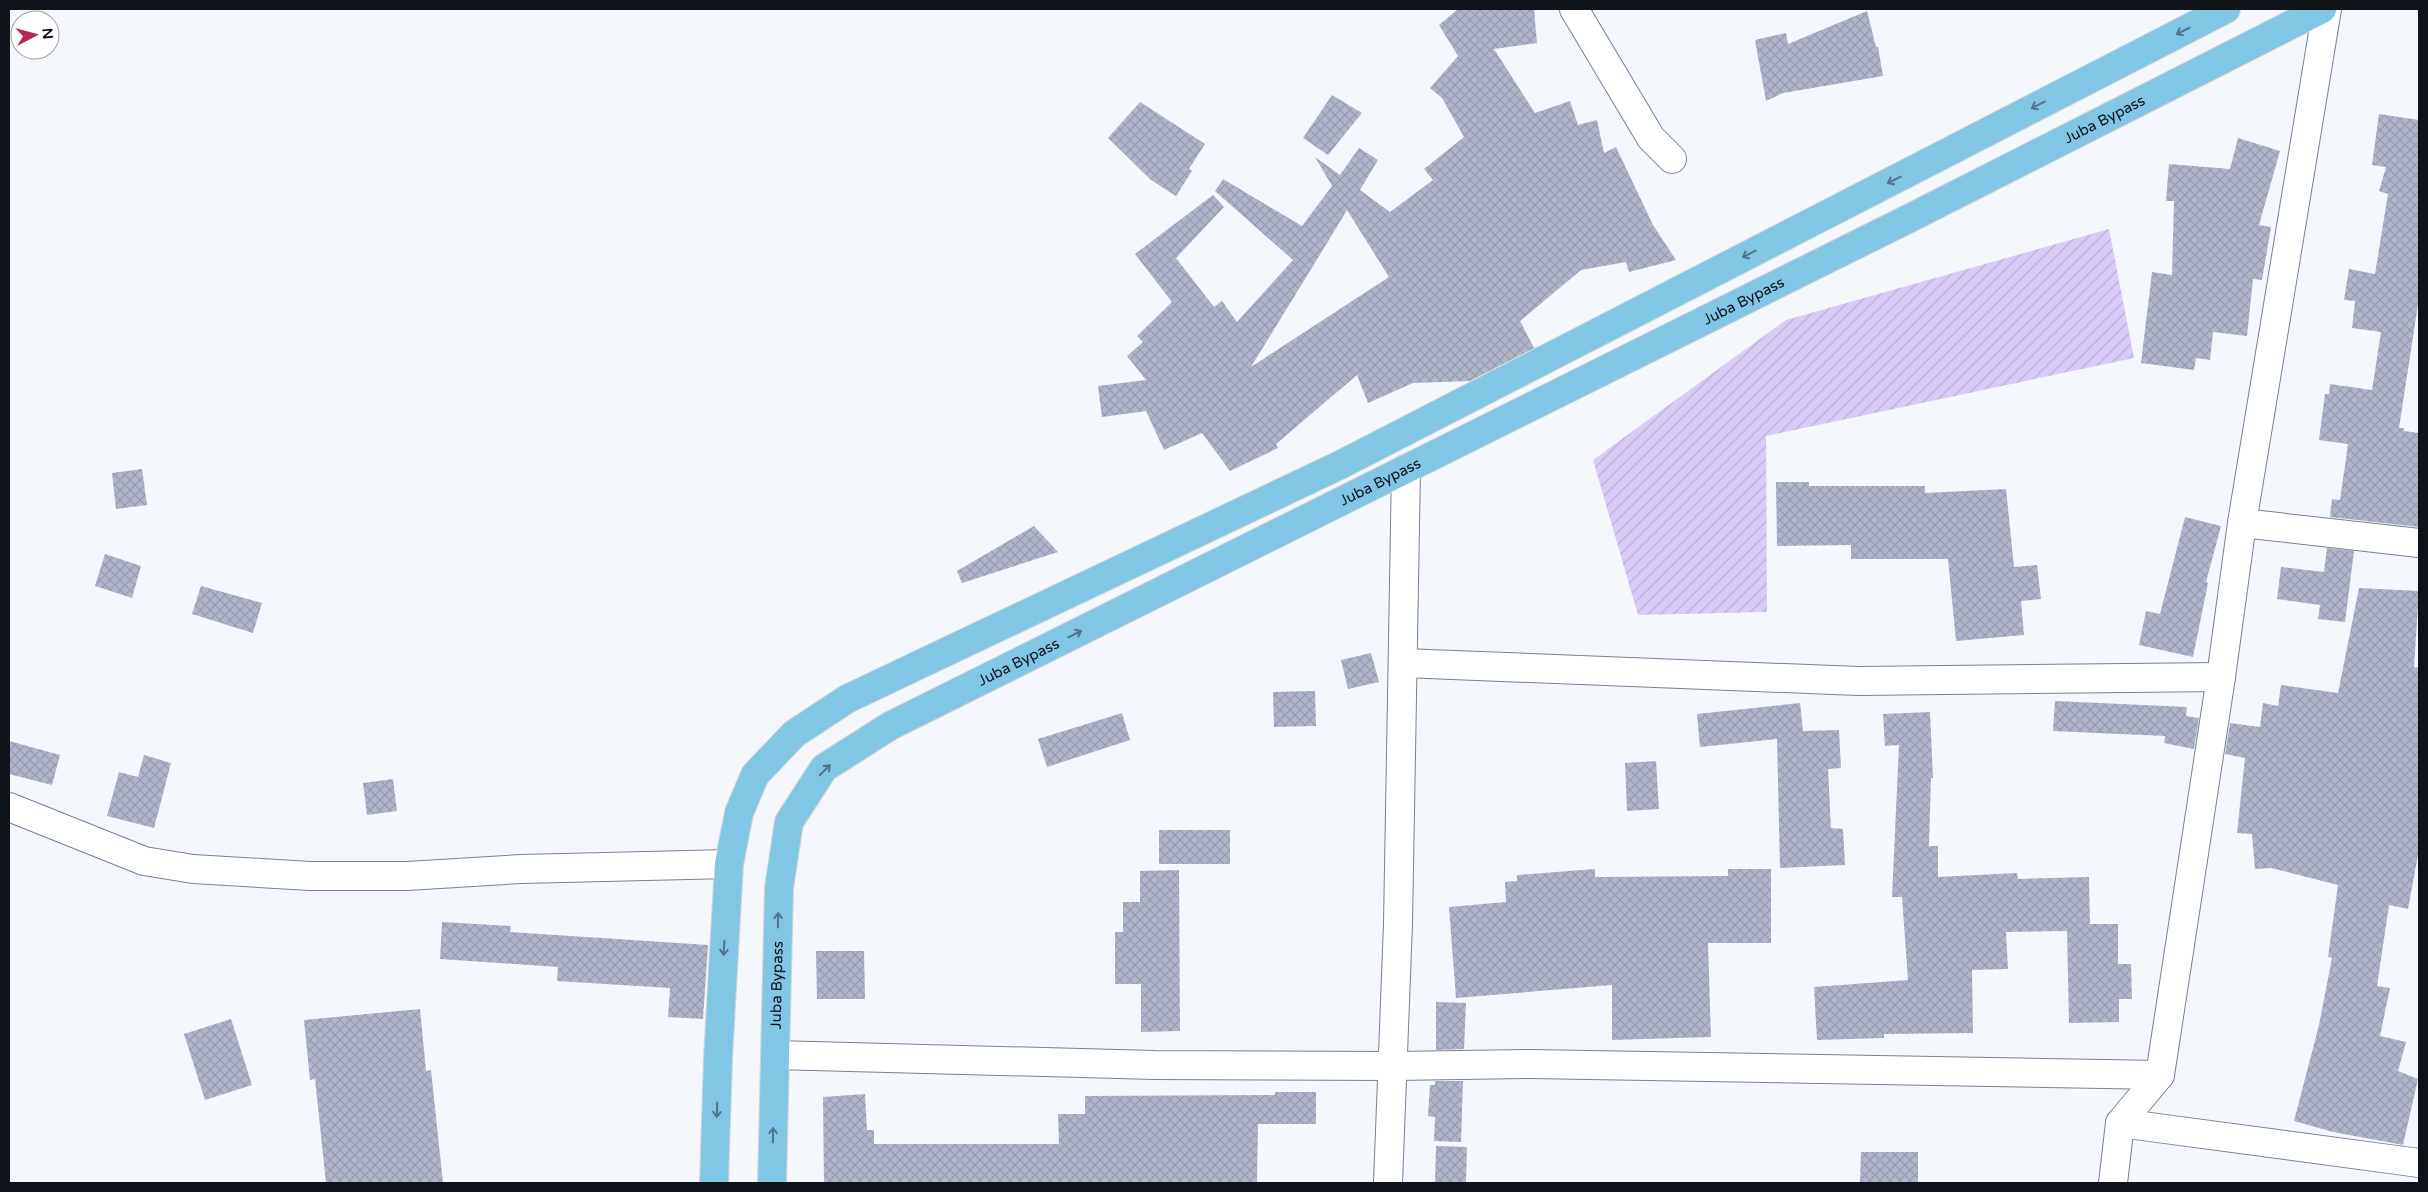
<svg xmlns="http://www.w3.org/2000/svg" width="2428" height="1192" viewBox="0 0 2428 1192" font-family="'Varela Round',sans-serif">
  <defs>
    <pattern id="garden-furrows" width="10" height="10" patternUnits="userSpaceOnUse" patternTransform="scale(1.25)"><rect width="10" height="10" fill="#d9cbf7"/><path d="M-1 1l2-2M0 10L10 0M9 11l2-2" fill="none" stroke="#b9add3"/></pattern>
    <pattern id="building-cross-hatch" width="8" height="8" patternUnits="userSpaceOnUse" patternTransform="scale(1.25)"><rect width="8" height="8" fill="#b1b5cb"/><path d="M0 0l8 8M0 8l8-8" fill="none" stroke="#979bae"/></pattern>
  </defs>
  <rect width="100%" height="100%" fill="#f4f7fb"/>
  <path fill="url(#garden-furrows)" d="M 2109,229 L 2134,358 L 1766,436 L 1767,612 L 1638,615 L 1593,460 L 1786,320 Z"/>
  <g fill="url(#building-cross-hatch)" fill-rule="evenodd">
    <path d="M 1458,9 L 1534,9 L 1537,43 L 1494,49 L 1535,113 L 1570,101 L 1578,125 L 1597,120 L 1604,153 L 1616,147 L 1653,225 L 1676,260 L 1629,272 L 1626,262 L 1581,270 L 1520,321 L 1534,348 L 1470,381 L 1413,383 L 1368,403 L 1357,375 L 1276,444 L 1278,448 L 1230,471 L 1202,433 L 1164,450 L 1146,411 L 1102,417 L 1098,386 L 1146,380 L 1127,356 L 1143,342 L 1137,336 L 1172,302 L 1135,254 L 1213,195 L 1224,207 L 1176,258 L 1214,307 L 1222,301 L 1237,322 L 1293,260 L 1215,191 L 1223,179 L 1302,226 L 1332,186 L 1315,157 L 1340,175 L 1359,148 L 1378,160 L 1360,190 L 1390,212 L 1433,180 L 1424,169 L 1464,137 L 1442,98 L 1430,88 L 1458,56 L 1439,25 ZM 1347,210 L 1389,277 L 1251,367 L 1324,248 Z"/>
    <path d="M 1867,11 L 1876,47 L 1878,47 L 1883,76 L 1783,93 L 1766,101 L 1755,40 L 1786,33 L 1788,44 Z"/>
    <path d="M 1332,95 L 1362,113 L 1328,155 L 1303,138 Z"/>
    <path d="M 1140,102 L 1205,144 L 1189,169 L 1192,171 L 1176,196 L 1151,180 L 1108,138 Z"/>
    <path d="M 2379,114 L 2419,120 L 2419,298 L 2399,428 L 2404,428 L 2404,431 L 2419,433 L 2419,527 L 2330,517 L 2332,499 L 2340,500 L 2348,444 L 2319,440 L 2325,394 L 2329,394 L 2330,384 L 2372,390 L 2381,332 L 2352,328 L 2355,301 L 2344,300 L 2349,269 L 2375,274 L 2388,194 L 2379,191 L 2386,167 L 2372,165 Z"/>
    <path d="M 2238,138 L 2280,151 L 2259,225 L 2271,227 L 2262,280 L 2253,279 L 2247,336 L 2213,332 L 2210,360 L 2196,358 L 2194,370 L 2141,363 L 2152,272 L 2172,275 L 2174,201 L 2166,201 L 2169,164 L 2230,169 Z"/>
    <path d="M 142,469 L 147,505 L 116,509 L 112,473 Z"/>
    <path d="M 1776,482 L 1809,482 L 1809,486 L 1925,486 L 1925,493 L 2006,489 L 2014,567 L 2037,565 L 2041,599 L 2021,601 L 2024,635 L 1956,641 L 1948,559 L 1851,559 L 1851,545 L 1777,546 Z"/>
    <path d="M 2185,517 L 2221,526 L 2206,582 L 2208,583 L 2193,657 L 2139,645 L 2146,611 L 2160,614 Z"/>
    <path d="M 1034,526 L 1058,552 L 962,583 L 957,571 Z"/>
    <path d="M 2327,548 L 2354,551 L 2345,622 L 2318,619 L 2320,605 L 2277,599 L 2281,567 L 2324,572 Z"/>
    <path d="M 105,554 L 141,566 L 132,598 L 95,586 Z"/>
    <path d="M 201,586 L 262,603 L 253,633 L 192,614 Z"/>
    <path d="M 2359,588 L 2419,591 L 2414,667 L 2419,668 L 2419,850 L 2408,909 L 2389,905 L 2377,986 L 2390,988 L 2380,1036 L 2406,1042 L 2398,1071 L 2418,1079 L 2403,1145 L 2333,1132 L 2294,1121 L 2319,1025 L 2332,958 L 2328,957 L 2338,885 L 2271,868 L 2255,869 L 2252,834 L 2237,833 L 2245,758 L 2225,754 L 2230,723 L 2260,727 L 2263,703 L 2278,706 L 2281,685 L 2338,693 Z"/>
    <path d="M 1371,653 L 1379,682 L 1348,689 L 1341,660 Z"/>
    <path d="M 1315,691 L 1316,726 L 1274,727 L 1273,692 Z"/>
    <path d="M 2055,701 L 2187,707 L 2186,716 L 2199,718 L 2194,749 L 2164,743 L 2165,736 L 2053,731 Z"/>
    <path d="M 1800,703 L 1803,731 L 1839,730 L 1841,768 L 1828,769 L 1831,828 L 1843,829 L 1845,865 L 1780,868 L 1777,739 L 1700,747 L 1697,714 Z"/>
    <path d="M 1930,712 L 1933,778 L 1931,778 L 1929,846 L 1938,846 L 1938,877 L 2017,873 L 2018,879 L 2089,877 L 2090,924 L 2118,924 L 2118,964 L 2131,964 L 2132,999 L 2119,999 L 2119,1022 L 2069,1023 L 2067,931 L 2006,932 L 2008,969 L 1972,970 L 1973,1033 L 1884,1034 L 1884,1038 L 1817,1040 L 1814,987 L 1908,980 L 1902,897 L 1892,897 L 1899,745 L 1885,746 L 1883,714 Z"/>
    <path d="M 1122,713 L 1130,740 L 1047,767 L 1038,739 Z"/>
    <path d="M 9,741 L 60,755 L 52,785 L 9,774 Z"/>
    <path d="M 144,755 L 171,763 L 154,828 L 107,816 L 119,772 L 138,777 Z"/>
    <path d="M 1656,761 L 1659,809 L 1627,811 L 1625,763 Z"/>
    <path d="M 393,779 L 397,811 L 367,815 L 363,783 Z"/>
    <rect x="1159" y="830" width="71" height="34"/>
    <path d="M 1595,869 L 1595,877 L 1728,876 L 1728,869 L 1771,869 L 1771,943 L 1708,943 L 1711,1037 L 1612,1040 L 1612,985 L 1456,998 L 1449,907 L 1506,902 L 1505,882 L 1517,881 L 1517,875 Z"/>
    <path d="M 1179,870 L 1180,1031 L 1141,1032 L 1141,984 L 1115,984 L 1115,932 L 1123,932 L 1123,902 L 1140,902 L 1140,871 Z"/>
    <path d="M 442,922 L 511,926 L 510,932 L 708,945 L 703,1019 L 668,1017 L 670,988 L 557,981 L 558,967 L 440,959 Z"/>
    <path d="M 816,951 L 864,951 L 865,999 L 817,999 Z"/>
    <path d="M 1436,1002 L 1466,1003 L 1464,1049 L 1436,1050 Z"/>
    <path d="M 420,1009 L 426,1071 L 431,1070 L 443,1183 L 326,1183 L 315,1079 L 310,1080 L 304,1020 Z"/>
    <path d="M 231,1019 L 252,1085 L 205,1100 L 184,1034 Z"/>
    <path d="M 1435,1081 L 1463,1081 L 1461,1142 L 1434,1141 L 1435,1117 L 1428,1116 L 1430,1085 L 1435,1085 Z"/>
    <path d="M 1275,1092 L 1316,1092 L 1316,1124 L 1258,1124 L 1257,1183 L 824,1183 L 823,1097 L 865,1094 L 867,1130 L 874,1130 L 874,1144 L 1059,1144 L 1058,1114 L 1085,1114 L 1085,1096 L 1275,1095 Z"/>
    <path d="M 1436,1146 L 1467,1147 L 1466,1183 L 1435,1183 Z"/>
    <path d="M 1861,1152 L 1918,1152 L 1918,1183 L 1860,1183 Z"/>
  </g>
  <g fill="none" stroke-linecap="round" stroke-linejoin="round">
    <defs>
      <g id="minor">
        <path d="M 1574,9 L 1651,138 L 1672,159"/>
        <path d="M 2242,523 L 2419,543"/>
        <path d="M 1403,663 L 1858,681 L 2221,677"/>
        <path d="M 9,807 L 144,861 L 193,869 L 310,876 L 407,876 L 521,869 L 729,864"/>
        <path d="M 775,1055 L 1155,1065 L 1394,1066 L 1531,1064 L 2160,1075"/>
        <path d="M 2120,1123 L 2419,1163"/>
        <path d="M 1388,1183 L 1398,924 L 1406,469"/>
        <path d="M 2113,1183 L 2120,1123 L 2160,1075 L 2221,677 L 2242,523 L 2327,9"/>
      </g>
      <g id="primary">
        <path d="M 714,1183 L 718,1058 L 729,864 L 739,813 L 755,775 L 794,734 L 847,699 L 1340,465 L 2226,9"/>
        <path id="s1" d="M 772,1183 L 779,888 L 789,822 L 824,768 L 890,726 L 1914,216 L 2322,9"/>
      </g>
    </defs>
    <use href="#minor" stroke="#758294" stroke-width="30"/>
    <use href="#primary" stroke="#d4d5d6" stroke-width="30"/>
    <use href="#minor" stroke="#fff" stroke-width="28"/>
    <use href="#primary" stroke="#82c6e5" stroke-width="28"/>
  </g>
  <defs><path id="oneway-shaft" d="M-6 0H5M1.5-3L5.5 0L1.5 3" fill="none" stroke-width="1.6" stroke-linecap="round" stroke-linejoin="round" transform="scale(1.25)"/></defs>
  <g stroke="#4e7589">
    <use href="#oneway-shaft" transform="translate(2183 31) rotate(153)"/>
    <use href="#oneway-shaft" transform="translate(2038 105) rotate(153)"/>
    <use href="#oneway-shaft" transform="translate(1894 180) rotate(153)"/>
    <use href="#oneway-shaft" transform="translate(1749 254) rotate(153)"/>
    <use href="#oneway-shaft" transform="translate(1075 634) rotate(-26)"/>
    <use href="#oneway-shaft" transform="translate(825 770) rotate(-45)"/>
    <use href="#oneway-shaft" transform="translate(778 920) rotate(-89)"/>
    <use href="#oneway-shaft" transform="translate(724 948) rotate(93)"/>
    <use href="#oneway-shaft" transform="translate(717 1110) rotate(92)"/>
    <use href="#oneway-shaft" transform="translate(773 1135) rotate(-89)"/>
  </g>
  <g text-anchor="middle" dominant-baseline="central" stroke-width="4" stroke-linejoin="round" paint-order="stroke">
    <g font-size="15" fill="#0e1319" stroke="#fff">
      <text stroke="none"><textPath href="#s1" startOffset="1862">Juba Bypass</textPath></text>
      <text stroke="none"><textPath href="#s1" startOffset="1458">Juba Bypass</textPath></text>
      <text stroke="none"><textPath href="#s1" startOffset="1052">Juba Bypass</textPath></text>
      <text stroke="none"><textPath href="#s1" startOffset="648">Juba Bypass</textPath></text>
      <text stroke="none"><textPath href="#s1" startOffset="198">Juba Bypass</textPath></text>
    </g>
  </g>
  <rect width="2428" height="1192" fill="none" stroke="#0e1319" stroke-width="20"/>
  <g transform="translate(35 35) rotate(84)"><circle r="24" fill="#ffffff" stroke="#9fa1a3"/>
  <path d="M0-4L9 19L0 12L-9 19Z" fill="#b52656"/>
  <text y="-8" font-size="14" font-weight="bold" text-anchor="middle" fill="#0e1319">N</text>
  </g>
</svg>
